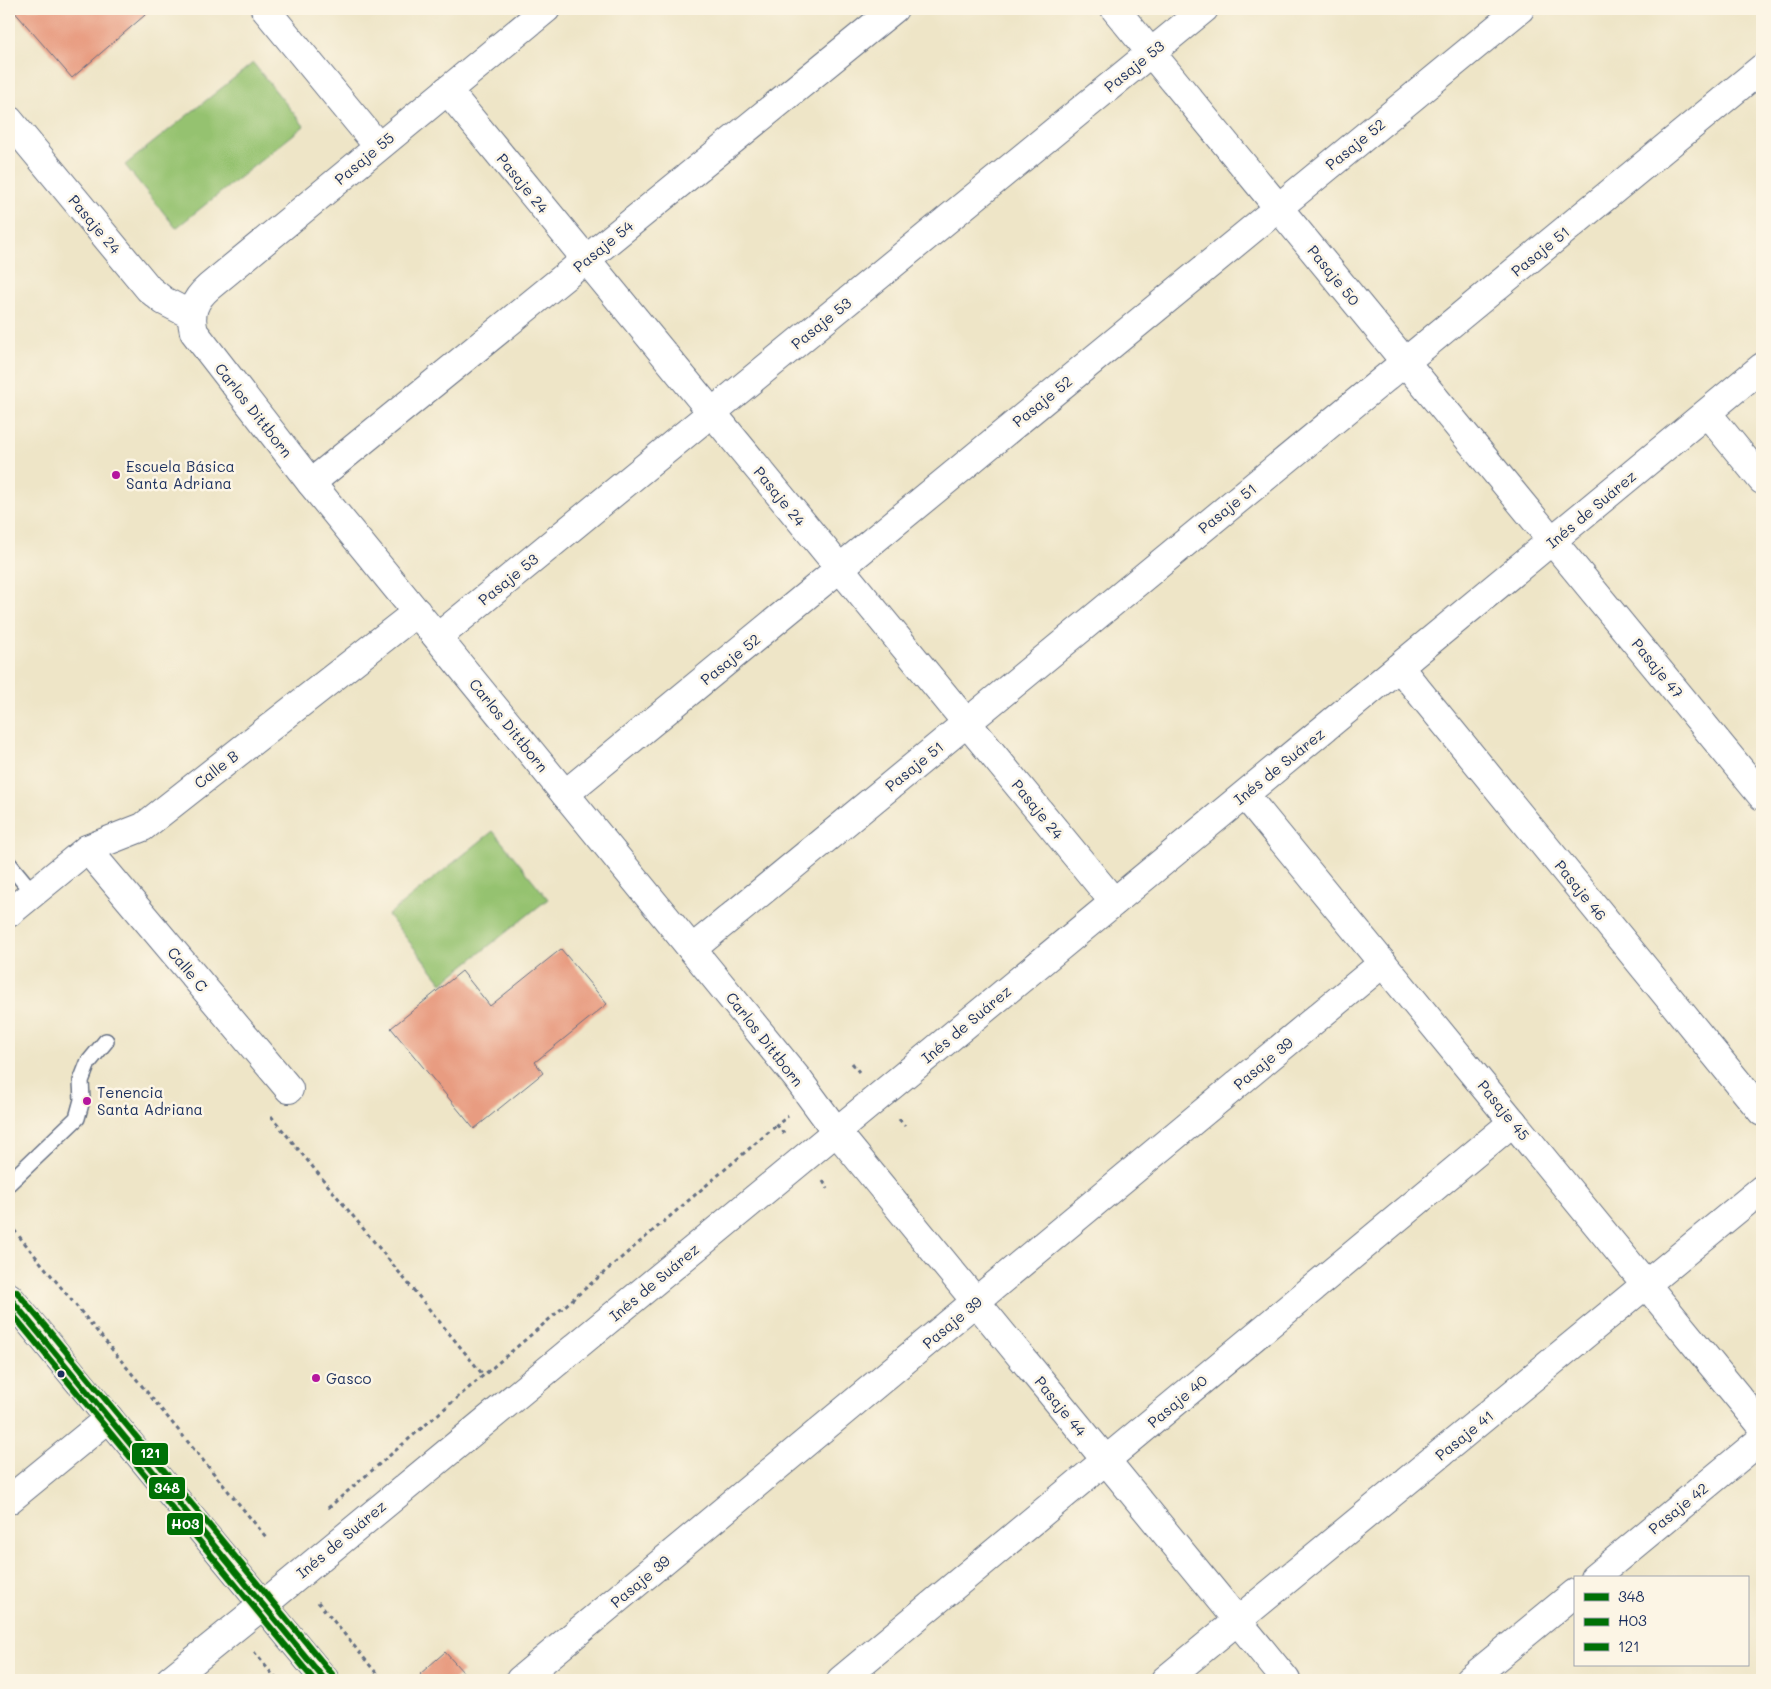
<svg xmlns="http://www.w3.org/2000/svg" width="1771" height="1689" viewBox="0 0 1771 1689" font-family="Mali,sans-serif">
  <rect width="100%" height="100%" fill="#fcf5e5"/>
  <filter id="ink" filterUnits="userSpaceOnUse"><feTurbulence type="fractalNoise" baseFrequency=".02" numOctaves="2"/><feDisplacementMap in="SourceGraphic" scale="10" xChannelSelector="R" yChannelSelector="G"/><feConvolveMatrix kernelMatrix="1 2 1 2 8 2 1 2 1" color-interpolation-filters="sRGB"/></filter>
  <filter id="wash" filterUnits="userSpaceOnUse"><feTurbulence type="fractalNoise" baseFrequency=".0096" numOctaves="4" result="noise"/><feDisplacementMap in="SourceGraphic" scale="20" xChannelSelector="R" yChannelSelector="G"/><feGaussianBlur stdDeviation="1.12" result="paint"/><feColorMatrix in="noise" values="0 0 0 0 0 0 0 0 0 0 0 0 0 0 0 0 0 1.4 0 .05"/><feComposite in="paint" operator="in"/></filter>
  <g filter="url(#wash)">
    <rect width="100%" height="100%" fill="#eee5c7"/>
    <g fill="#95c270" stroke="#587867">
      <path d="M 253,63 L 304,126 L 176,228 L 125,165 Z"/>
      <path d="M 493,831 L 548,899 L 442,983 L 388,915 Z"/>
    </g>
    <g id="blocks">
      <g fill="#e89c81">
        <path d="M 12,9 L 152,9 L 72,78 Z"/>
        <path d="M 561,949 L 607,1004 L 535,1062 L 543,1073 L 474,1129 L 391,1028 L 462,971 L 490,1006 Z"/>
        <path d="M 445,1652 L 463,1672 L 453,1680 L 425,1680 L 420,1674 Z"/>
      </g>
    </g>
  </g>
  <g filter="url(#ink)">
    <use href="#blocks" fill-opacity="0" stroke="#656f83" stroke-width="1"/>
    <g fill="none" stroke-linecap="round" stroke-linejoin="round">
      <defs>
        <g id="service">
          <path d="M 9,864 L 33,893"/>
          <path d="M 9,1183 L 77,1118 L 82,1100 L 81,1081 L 88,1063 L 106,1041"/>
        </g>
        <g id="minor">
          <path d="M 265,9 L 378,146"/>
          <path d="M 546,9 L 209,287 C 194,300 189,313 194,332 L 311,483 L 797,1078 L 836,1131 L 1286,1680"/>
          <path d="M 1115,9 L 1762,796"/>
          <path d="M 447,90 L 1114,902"/>
          <path d="M 9,120 L 149,289 L 164,301 L 191,315"/>
          <path d="M 1707,413 L 1762,480"/>
          <path d="M 311,483 L 894,9"/>
          <path d="M 438,637 L 1204,9"/>
          <path d="M 1399,667 L 1762,1112"/>
          <path d="M 565,794 L 1520,9"/>
          <path d="M 1245,795 L 1762,1426"/>
          <path d="M 87,849 L 289,1089"/>
          <path d="M 9,913 L 87,849 L 143,827 L 417,612"/>
          <path d="M 692,949 L 1762,68"/>
          <path d="M 9,1500 L 109,1418"/>
          <path d="M 1594,1578 L 1762,1439"/>
          <path d="M 170,1680 L 263,1605"/>
          <path d="M 520,1680 L 1383,963"/>
          <path d="M 841,1680 L 1513,1122"/>
          <path d="M 1165,1680 L 1762,1189"/>
          <path d="M 1469,1680 L 1575,1593"/>
        </g>
        <path id="tertiary" d="M 263,1605 L 1762,367"/>
        <path id="secondary" d="M 9,1297 L 325,1680"/>
      </defs>
      <use href="#service" stroke="#656f83" stroke-width="18"/>
      <use href="#minor" stroke="#656f83" stroke-width="30"/>
      <use href="#tertiary" stroke="#656f83" stroke-width="30"/>
      <use href="#secondary" stroke="#656f83" stroke-width="30"/>
      <g stroke="#656f83" stroke-width="3" stroke-dasharray="4 4" stroke-linecap="butt">
        <path d="M 852,1063 L 859,1072"/>
        <path d="M 271,1116 L 484,1376"/>
        <path d="M 899,1119 L 905,1126"/>
        <path d="M 784,1134 L 777,1125 L 788,1116"/>
        <path d="M 823,1181 L 828,1189"/>
        <path d="M 9,1224 L 266,1537"/>
        <path d="M 328,1508 L 777,1125"/>
        <path d="M 318,1602 L 382,1680"/>
        <path d="M 254,1652 L 277,1680"/>
      </g>
      <use href="#service" stroke="#fff" stroke-width="15"/>
      <use href="#minor" stroke="#fff" stroke-width="28"/>
      <use href="#tertiary" stroke="#fff" stroke-width="28"/>
      <use href="#secondary" stroke="#fff" stroke-width="28"/>
      <defs>
        <path id="bus-1" d="M 9,1297 L 325,1680"/>
        <path id="bus-2" d="M 9,1310 L 314,1680"/>
        <path id="bus-3" d="M 16,1291 L 332,1674"/>
      </defs>
      <use href="#bus-1" stroke="#fcf5e5" stroke-width="10"/>
      <use href="#bus-2" stroke="#fcf5e5" stroke-width="10"/>
      <use href="#bus-3" stroke="#fcf5e5" stroke-width="10"/>
      <use href="#bus-1" stroke="#007106" stroke-width="6"/>
      <use href="#bus-2" stroke="#007106" stroke-width="6"/>
      <use href="#bus-3" stroke="#007106" stroke-width="6"/>
    </g>
  </g>
  <g fill="#b5179e" stroke="#fcf5e5" stroke-width="2">
    <circle cx="116" cy="475" r="5"/>
    <circle cx="87" cy="1101" r="5"/>
    <circle cx="316" cy="1378" r="5"/>
  </g>
  <circle fill="#1b2f5e" stroke="#fcf5e5" stroke-width="2" cx="61" cy="1374" r="4.5"/>
  <g text-anchor="middle" dominant-baseline="central" stroke-width="5" stroke-linejoin="round" paint-order="stroke">
    <g font-size="15" fill="#1b2f5e" stroke="#fcf5e5">
      <text transform="translate(1134 66) rotate(-39)">Pasaje 53</text>
      <text transform="translate(1355 144) rotate(-39)">Pasaje 52</text>
      <text transform="translate(364 158) rotate(-40)">Pasaje 55</text>
      <text transform="translate(523 183) rotate(51)">Pasaje 24</text>
      <text transform="translate(95 224) rotate(50)">Pasaje 24</text>
      <text transform="translate(603 246) rotate(-39)">Pasaje 54</text>
      <text transform="translate(1540 251) rotate(-39)">Pasaje 51</text>
      <text transform="translate(1334 275) rotate(51)">Pasaje 50</text>
      <text transform="translate(821 323) rotate(-39)">Pasaje 53</text>
      <text transform="translate(1042 401) rotate(-39)">Pasaje 52</text>
      <text transform="translate(254 410) rotate(52)">Carlos Dittborn</text>
      <text transform="translate(780 496) rotate(51)">Pasaje 24</text>
      <text transform="translate(1227 508) rotate(-39)">Pasaje 51</text>
      <text transform="translate(1591 509) rotate(-40)">Inés de Suárez</text>
      <text transform="translate(508 579) rotate(-39)">Pasaje 53</text>
      <text transform="translate(730 659) rotate(-39)">Pasaje 52</text>
      <text transform="translate(1658 668) rotate(51)">Pasaje 47</text>
      <text transform="translate(509 725) rotate(51)">Carlos Dittborn</text>
      <text transform="translate(914 766) rotate(-39)">Pasaje 51</text>
      <text transform="translate(1279 766) rotate(-39)">Inés de Suárez</text>
      <text transform="translate(216 769) rotate(-38)">Calle B</text>
      <text transform="translate(1038 809) rotate(51)">Pasaje 24</text>
      <text transform="translate(1581 890) rotate(51)">Pasaje 46</text>
      <text transform="translate(188 969) rotate(50)">Calle C</text>
      <text transform="translate(966 1024) rotate(-40)">Inés de Suárez</text>
      <text transform="translate(765 1039) rotate(52)">Carlos Dittborn</text>
      <text transform="translate(1263 1063) rotate(-40)">Pasaje 39</text>
      <text transform="translate(1504 1110) rotate(51)">Pasaje 45</text>
      <text transform="translate(654 1282) rotate(-40)">Inés de Suárez</text>
      <text transform="translate(952 1322) rotate(-40)">Pasaje 39</text>
      <text transform="translate(1177 1401) rotate(-40)">Pasaje 40</text>
      <text transform="translate(1061 1406) rotate(51)">Pasaje 44</text>
      <text transform="translate(1464 1435) rotate(-39)">Pasaje 41</text>
      <text transform="translate(1678 1508) rotate(-39)">Pasaje 42</text>
      <text transform="translate(341 1539) rotate(-40)">Inés de Suárez</text>
      <text transform="translate(640 1581) rotate(-40)">Pasaje 39</text>
    </g>
    <g font-size="15" fill="#1b2f5e" stroke="#fcf5e5" text-anchor="start">
      <text x="126" y="466">Escuela Básica<tspan x="126" dy="17">Santa Adriana</tspan></text>
      <text x="97" y="1092">Tenencia<tspan x="97" dy="17">Santa Adriana</tspan></text>
      <text x="326" y="1378">Gasco</text>
    </g>
  </g>
  <g stroke="#fcf5e5" stroke-width="2">
    <rect x="131" y="1442" width="38" height="24" rx="5" fill="#007106"/>
    <rect x="148" y="1476" width="38" height="24" rx="5" fill="#007106"/>
    <rect x="166" y="1512" width="38" height="24" rx="5" fill="#007106"/>
  </g>
  <g font-size="14" text-anchor="middle" font-weight="bold" fill="#fff">
    <text x="150" y="1458">121</text>
    <text x="167" y="1493">348</text>
    <text x="185" y="1529">H03</text>
  </g>
  <rect width="1771" height="1689" fill="none" stroke="#fcf5e5" stroke-width="30"/>
  <rect x="1574" y="1576" width="175" height="90" fill="#fcf5e5" stroke="#a2a6af"/>
  <rect x="1584" y="1593" width="25" height="8" fill="#007106" stroke="#a2a6af"/>
  <text x="1618" y="1602" font-size="15" fill="#1b2f5e">348</text>
  <rect x="1584" y="1618" width="25" height="8" fill="#007106" stroke="#a2a6af"/>
  <text x="1618" y="1626" font-size="15" fill="#1b2f5e">H03</text>
  <rect x="1584" y="1643" width="25" height="8" fill="#007106" stroke="#a2a6af"/>
  <text x="1618" y="1652" font-size="15" fill="#1b2f5e">121</text>
</svg>
